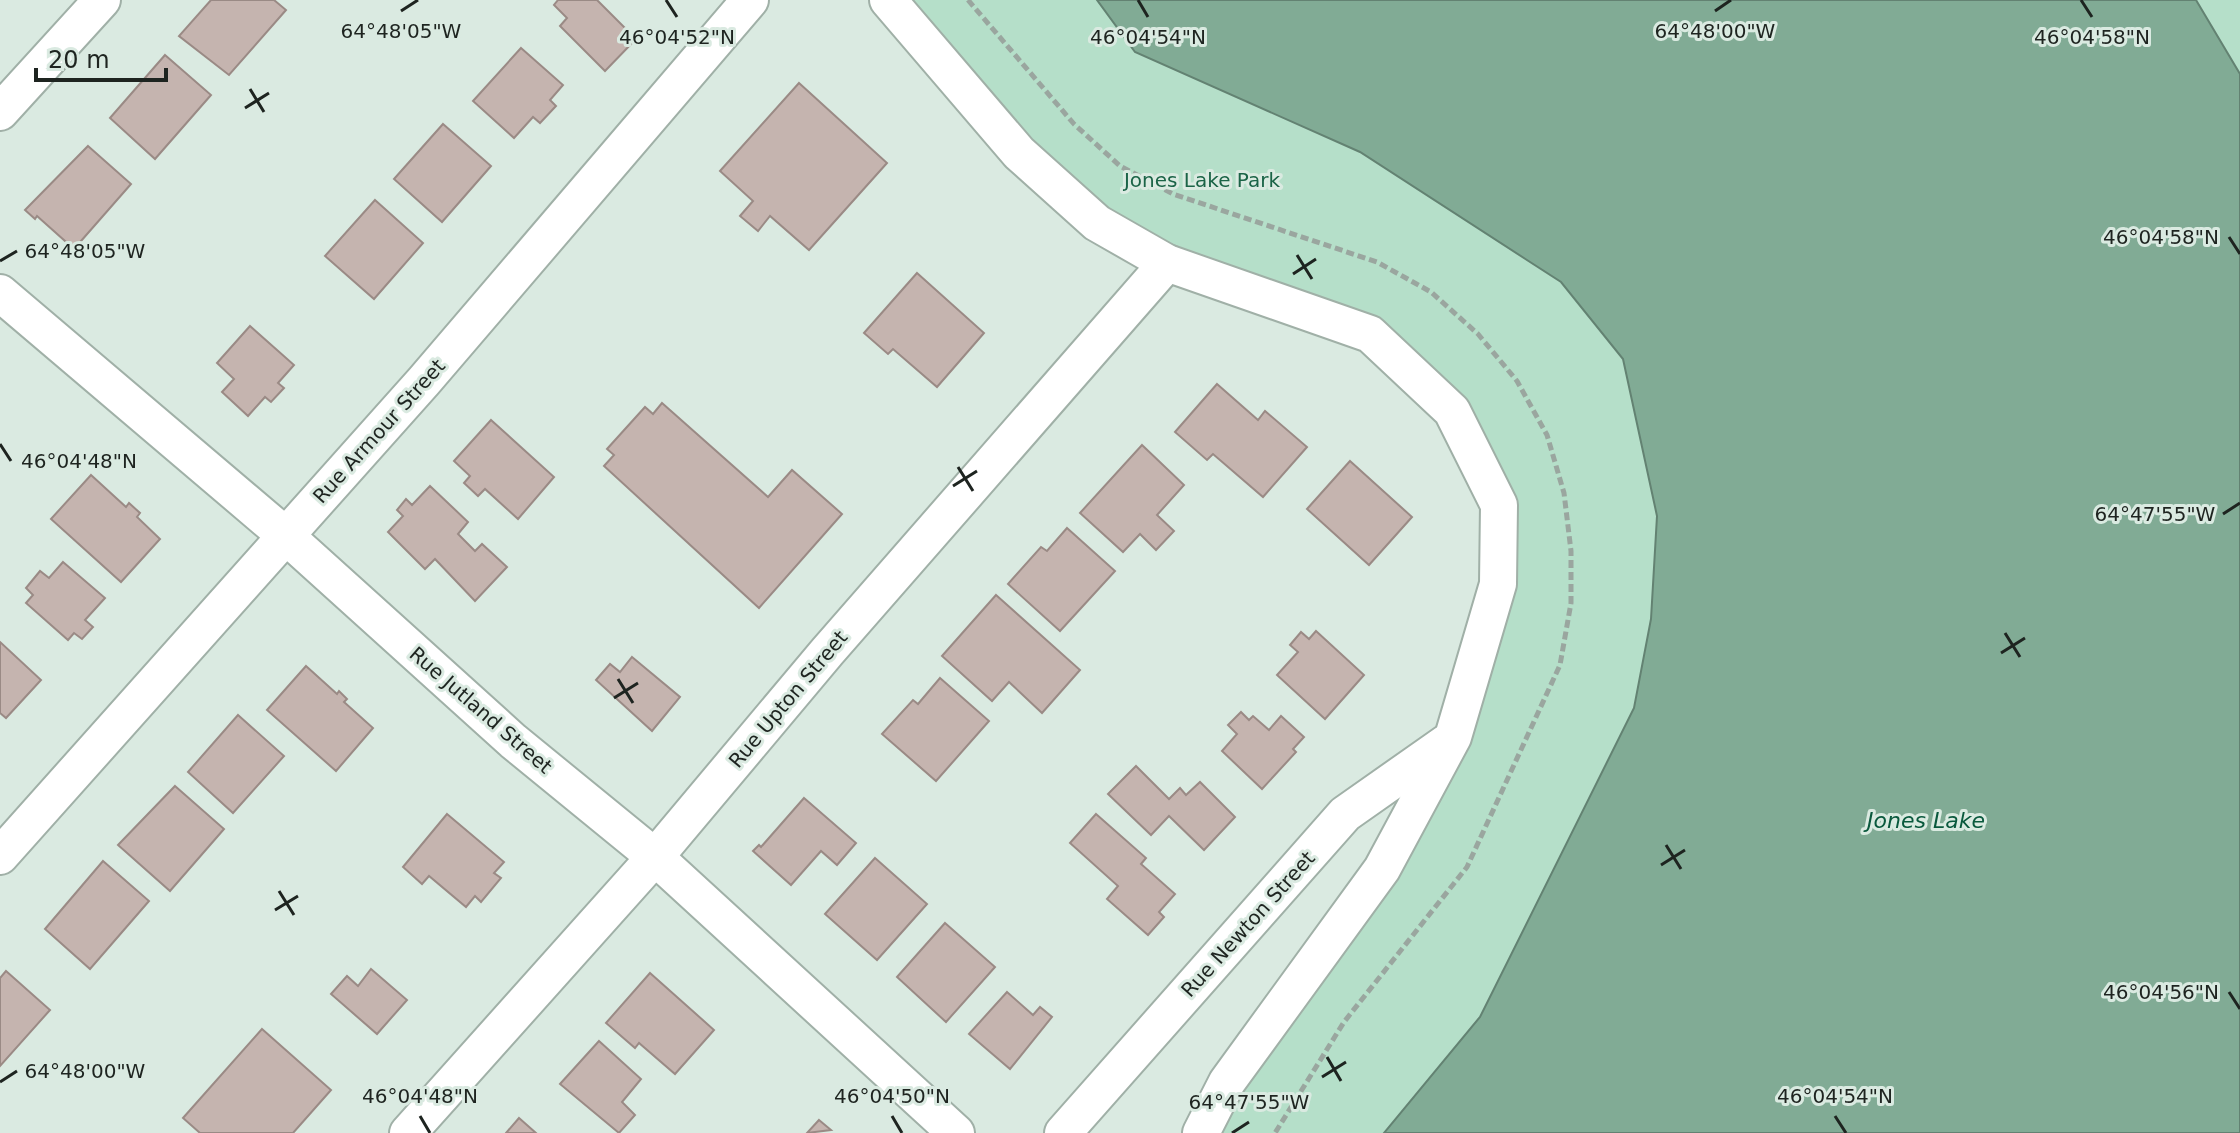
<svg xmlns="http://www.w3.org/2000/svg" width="2240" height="1133" viewBox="0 0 2240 1133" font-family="'DejaVu Sans',sans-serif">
  <rect width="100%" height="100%" fill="#daeae1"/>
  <g fill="#b5dfc9">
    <path d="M 887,0 L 1097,0 L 1135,52 L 1360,152 L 1561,282 L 1623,359 L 1657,516 L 1651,619 L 1634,708 L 1480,1017 L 1384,1133 L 1201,1133 L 1453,737 L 1499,505 L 1452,411 L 1370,334 L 1097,223 Z"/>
    <path d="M 2196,0 L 2240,0 L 2240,74 Z"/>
  </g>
  <path fill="#81ab95" stroke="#638272" stroke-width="2" d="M 1097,0 L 2196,0 L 2240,74 L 2240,1133 L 1384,1133 L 1480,1017 L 1634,708 L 1651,619 L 1657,516 L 1623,359 L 1561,282 L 1360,152 L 1135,52 Z"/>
  <g fill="#c5b4af" stroke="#9a8a85" stroke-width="2">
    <path d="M 211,0 L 274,0 L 286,10 L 229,75 L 179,36 Z"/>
    <path d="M 558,0 L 597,0 L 636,39 L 605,71 L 560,26 L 567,18 L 554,5 Z"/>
    <path d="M 521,48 L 563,85 L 550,100 L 556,106 L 540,123 L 533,117 L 514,138 L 473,101 Z"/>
    <path d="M 165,55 L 211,95 L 155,159 L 110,118 Z"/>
    <path d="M 799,83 L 887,163 L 809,250 L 770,216 L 758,231 L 740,216 L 753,201 L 720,171 Z"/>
    <path d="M 443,124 L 491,166 L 442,222 L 394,179 Z"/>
    <path d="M 88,146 L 131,184 L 74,249 L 37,216 L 35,219 L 25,210 Z"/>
    <path d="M 375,200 L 423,243 L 374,299 L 325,256 Z"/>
    <path d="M 917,273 L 984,333 L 937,387 L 893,349 L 888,354 L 864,333 Z"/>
    <path d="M 250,326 L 294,365 L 278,383 L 284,388 L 271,402 L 265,397 L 248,416 L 222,392 L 234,379 L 217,363 Z"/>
    <path d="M 1217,384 L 1258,420 L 1265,411 L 1307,447 L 1263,497 L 1213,454 L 1207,460 L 1175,432 Z"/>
    <path d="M 662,403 L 768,497 L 792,470 L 842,514 L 759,608 L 604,466 L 614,455 L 607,449 L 645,407 L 653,414 Z"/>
    <path d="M 491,420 L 554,477 L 518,519 L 485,489 L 478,496 L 464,483 L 470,476 L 454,461 Z"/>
    <path d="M 1142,445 L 1184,485 L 1157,515 L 1174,531 L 1156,550 L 1140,534 L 1123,552 L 1080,513 Z"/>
    <path d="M 1350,461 L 1412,517 L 1369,565 L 1307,509 Z"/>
    <path d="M 91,475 L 126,507 L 129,503 L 140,513 L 137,517 L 160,539 L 121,582 L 51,519 Z"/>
    <path d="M 430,486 L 468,522 L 458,534 L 475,551 L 482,544 L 507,567 L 475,601 L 435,559 L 425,569 L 388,532 L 403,516 L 397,510 L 406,499 L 412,505 Z"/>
    <path d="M 1067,528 L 1115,571 L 1060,631 L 1008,584 L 1041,547 L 1047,551 Z"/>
    <path d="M 63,562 L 105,598 L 85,620 L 93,627 L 82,639 L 74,633 L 68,640 L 26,603 L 33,595 L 26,588 L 40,571 L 49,578 Z"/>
    <path d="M 996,595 L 1080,670 L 1042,713 L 1009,682 L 992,701 L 942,656 Z"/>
    <path d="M 1316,631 L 1364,675 L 1325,719 L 1277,675 L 1298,652 L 1290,645 L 1301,632 L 1309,639 Z"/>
    <path d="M 0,642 L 41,680 L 6,718 L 0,713 Z"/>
    <path d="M 632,657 L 680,697 L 652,731 L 596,680 L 610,664 L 620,672 Z"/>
    <path d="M 306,666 L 337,694 L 339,691 L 347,699 L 344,702 L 373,728 L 336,771 L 267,710 Z"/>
    <path d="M 940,678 L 989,721 L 936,781 L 882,734 L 913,700 L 918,704 Z"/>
    <path d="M 1241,712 L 1249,720 L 1253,716 L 1269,730 L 1281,716 L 1304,737 L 1293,749 L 1296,752 L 1262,789 L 1222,751 L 1237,734 L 1228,725 Z"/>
    <path d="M 238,715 L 284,756 L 233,813 L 188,772 Z"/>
    <path d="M 1136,766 L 1169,799 L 1180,788 L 1186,795 L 1200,782 L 1235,817 L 1204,850 L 1169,816 L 1151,835 L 1108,794 Z"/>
    <path d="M 175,786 L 224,829 L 170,891 L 118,845 Z"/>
    <path d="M 804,798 L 856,843 L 837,865 L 821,851 L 791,885 L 753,851 L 759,845 L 761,847 Z"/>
    <path d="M 447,814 L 504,862 L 494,873 L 501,878 L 481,902 L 475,896 L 466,907 L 429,876 L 422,884 L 403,867 Z"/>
    <path d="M 1096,814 L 1146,858 L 1141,864 L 1175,894 L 1159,912 L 1164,917 L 1148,935 L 1107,899 L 1118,886 L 1070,843 Z"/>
    <path d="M 875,858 L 927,904 L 877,960 L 825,914 Z"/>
    <path d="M 103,861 L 149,901 L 90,969 L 45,929 Z"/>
    <path d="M 945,923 L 995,967 L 946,1022 L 897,977 Z"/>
    <path d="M 371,969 L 407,1000 L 377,1034 L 331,994 L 347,976 L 358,986 Z"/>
    <path d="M 6,971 L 50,1010 L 0,1066 L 0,978 Z"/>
    <path d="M 650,973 L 714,1030 L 675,1074 L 639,1043 L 635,1048 L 606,1023 Z"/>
    <path d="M 1007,992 L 1033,1015 L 1040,1007 L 1052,1017 L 1010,1069 L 969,1034 Z"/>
    <path d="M 262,1029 L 331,1090 L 293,1133 L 200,1133 L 183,1118 Z"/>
    <path d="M 599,1041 L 641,1079 L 622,1102 L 635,1115 L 619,1133 L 560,1084 Z"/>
    <path d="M 519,1118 L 536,1133 L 506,1133 Z"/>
    <path d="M 819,1120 L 831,1130 L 807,1133 Z"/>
  </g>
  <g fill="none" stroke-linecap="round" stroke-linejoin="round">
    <defs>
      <g id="minor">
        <path d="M 888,0 L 1019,153 L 1097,223 L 1167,263 L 1370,334 L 1452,411 L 1499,505 L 1498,584 L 1453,737 L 1382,869 L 1227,1082 L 1201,1133"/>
        <path d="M 0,112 L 102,0"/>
        <path d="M 0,293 L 286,536 L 513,741 L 655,857 L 956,1133"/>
        <path d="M 0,856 L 424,381 L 750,0"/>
        <path d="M 408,1133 L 655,857 L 827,652 L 1167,263"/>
        <path d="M 1063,1133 L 1345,814 L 1446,743"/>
      </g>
    </defs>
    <use href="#minor" stroke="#a0b0a7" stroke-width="40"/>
    <path stroke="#9aa69f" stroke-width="5" stroke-dasharray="8 4" stroke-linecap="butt" d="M 968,0 L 1074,124 L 1120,166 L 1173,194 L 1377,262 L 1431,292 L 1478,334 L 1517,381 L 1547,435 L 1564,493 L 1571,551 L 1571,603 L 1560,665 L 1467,867 L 1344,1022 L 1275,1133"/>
    <use href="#minor" stroke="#fff" stroke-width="36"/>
  </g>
  <path fill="none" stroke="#1e2420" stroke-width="3" d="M 666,0 L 677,17M 1138,0 L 1148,17M 2081,0 L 2092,17M 401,11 L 418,0M 1715,11 L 1731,0M 250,89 L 264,112M 245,108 L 269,93M 2229,237 L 2240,254M 1297,255 L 1312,279M 0,261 L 17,251M 1293,274 L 1316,259M 0,444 L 11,461M 958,467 L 973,491M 953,486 L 977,471M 2223,514 L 2240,503M 2005,633 L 2020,657M 2001,653 L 2025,638M 618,679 L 633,703M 614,698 L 638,683M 1666,845 L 1681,869M 1661,865 L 1685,850M 279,891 L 294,915M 275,910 L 298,896M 2229,992 L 2240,1009M 1327,1057 L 1341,1081M 1322,1077 L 1346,1062M 0,1082 L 17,1071M 420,1116 L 430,1133M 892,1116 L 902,1133M 1835,1116 L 1846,1133M 1232,1133 L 1249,1122"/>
  <g text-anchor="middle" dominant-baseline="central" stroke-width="6" stroke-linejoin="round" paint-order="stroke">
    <g font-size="20" fill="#1b6447" stroke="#daeae1">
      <text x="1202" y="180">Jones Lake Park</text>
    </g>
    <g font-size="20" fill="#1e2420" stroke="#daeae1">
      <text transform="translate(379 431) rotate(-48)">Rue Armour Street</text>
      <text transform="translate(788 699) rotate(-50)">Rue Upton Street</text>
      <text transform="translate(481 710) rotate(41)">Rue Jutland Street</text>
      <text transform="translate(1248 924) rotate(-48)">Rue Newton Street</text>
    </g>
    <g font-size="22" font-style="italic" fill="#0a593d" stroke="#daeae1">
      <text x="1926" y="820">Jones Lake</text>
    </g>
  </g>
  <g font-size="20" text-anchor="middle" fill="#1e2420" stroke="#daeae1" stroke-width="6" stroke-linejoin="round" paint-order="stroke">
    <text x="1715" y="38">64°48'00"W</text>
    <text x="401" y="38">64°48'05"W</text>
    <text x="2092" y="44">46°04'58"N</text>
    <text x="677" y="44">46°04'52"N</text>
    <text x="1148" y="44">46°04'54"N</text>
    <text x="2161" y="244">46°04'58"N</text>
    <text x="85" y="258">64°48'05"W</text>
    <text x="79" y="468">46°04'48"N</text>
    <text x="2155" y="521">64°47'55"W</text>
    <text x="2161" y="999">46°04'56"N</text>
    <text x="85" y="1078">64°48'00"W</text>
    <text x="420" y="1103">46°04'48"N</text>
    <text x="892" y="1103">46°04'50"N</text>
    <text x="1835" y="1103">46°04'54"N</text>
    <text x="1249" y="1109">64°47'55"W</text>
  </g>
  <path d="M36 68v12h130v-12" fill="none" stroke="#1e2420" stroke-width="4"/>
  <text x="48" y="68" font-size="24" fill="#1e2420" stroke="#daeae1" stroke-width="6" paint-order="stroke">20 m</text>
</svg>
